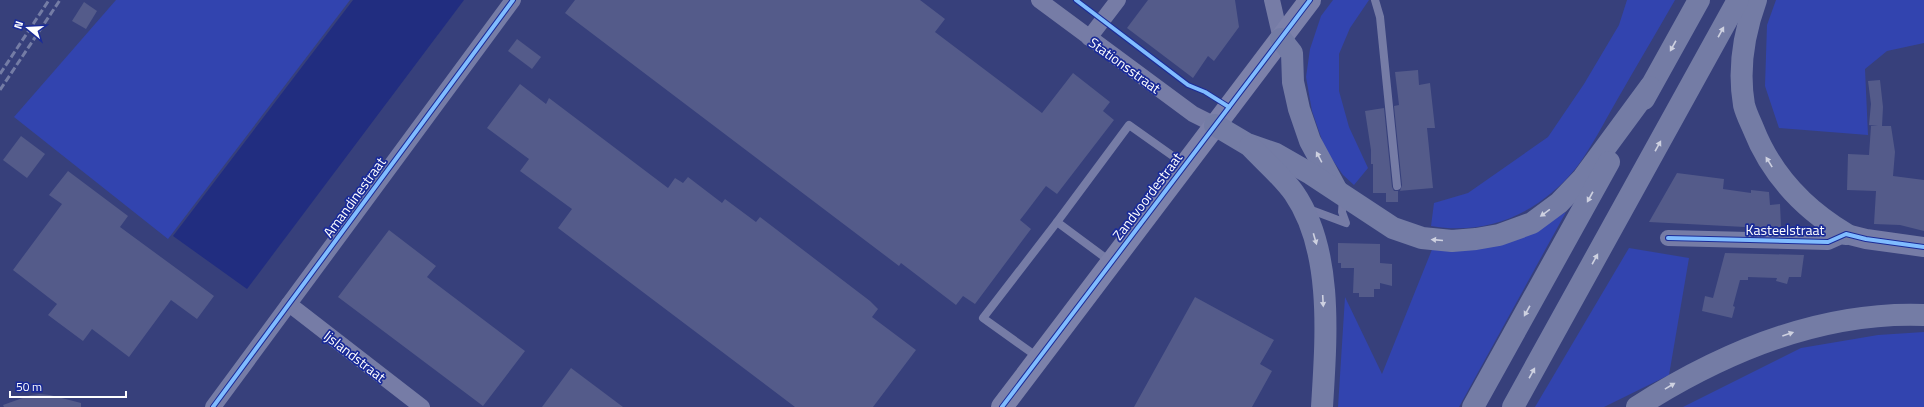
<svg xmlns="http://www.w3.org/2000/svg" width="1924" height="407" viewBox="0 0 1924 407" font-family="'Titillium Web',sans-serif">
  <rect width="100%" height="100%" fill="#37407b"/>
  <g fill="#3244af">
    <path d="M 116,0 L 350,0 L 168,239 L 14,117 Z"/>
    <path d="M 1333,0 L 1369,0 L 1350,28 L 1339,54 L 1339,91 L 1349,127 L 1368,168 L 1354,185 L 1343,175 L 1325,149 L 1312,111 L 1306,77 L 1310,49 L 1321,16 Z"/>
    <path d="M 1627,0 L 1675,0 C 1656,33 1636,67 1617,100 C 1604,122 1592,147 1576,168 C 1539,213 1488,236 1431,226 L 1434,203 L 1468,193 L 1548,137 L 1584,84 L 1619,25 Z"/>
    <path d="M 1776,0 L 1924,0 L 1924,43 L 1887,51 L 1865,69 L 1868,135 L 1779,128 L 1765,86 L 1767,25 Z"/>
    <path d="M 1566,212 L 1459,407 L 1338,407 L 1345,297 L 1382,374 L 1433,247 L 1536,229 Z"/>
    <path d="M 1629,248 L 1689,258 L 1669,375 L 1604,407 L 1535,407 Z"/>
    <path d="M 1924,332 L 1924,407 L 1683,407 L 1801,348 L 1878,335 Z"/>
  </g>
  <path fill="#212d80" d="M 353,0 L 464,0 L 247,289 L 173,236 Z"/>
  <g fill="#545b8a">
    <path d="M 575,0 L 920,0 L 945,19 L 935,32 L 1042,113 L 1073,73 L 1110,102 L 1103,111 L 1114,120 L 1057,194 L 1046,186 L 1027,211 L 1020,220 L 1031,229 L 975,304 L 963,296 L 956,305 L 901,263 L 899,266 L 565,13 Z"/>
    <path d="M 1148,0 L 1235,0 L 1239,27 L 1214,61 L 1208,56 L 1193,78 L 1127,28 Z"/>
    <path d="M 84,2 L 97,11 L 86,29 L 72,21 Z"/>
    <path d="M 517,39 L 541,57 L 532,69 L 508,51 Z"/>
    <path d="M 1418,70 L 1419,85 L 1430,83 L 1435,128 L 1427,128 L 1433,188 L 1398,191 L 1398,202 L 1386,202 L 1386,193 L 1373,193 L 1373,164 L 1371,164 L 1371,150 L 1365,111 L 1384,108 L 1392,187 L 1394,191 L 1400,191 L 1402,185 L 1394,106 L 1399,105 L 1395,72 Z"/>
    <path d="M 1880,80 L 1883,107 L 1882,126 L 1891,126 L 1895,152 L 1893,176 L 1924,180 L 1924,231 L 1900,225 L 1874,224 L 1876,191 L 1847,190 L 1848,154 L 1869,155 L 1871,126 L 1878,126 L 1869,125 L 1871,104 L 1868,81 Z"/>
    <path d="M 520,84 L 546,104 L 549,98 L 668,188 L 675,178 L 683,183 L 688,177 L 722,203 L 725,199 L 756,222 L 760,217 L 870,301 L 878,309 L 872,317 L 916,350 L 873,407 L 795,407 L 558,228 L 572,209 L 520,171 L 529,159 L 487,128 Z"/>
    <path d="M 21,136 L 45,154 L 27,178 L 3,160 Z"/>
    <path d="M 68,171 L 128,216 L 120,227 L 214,296 L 197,319 L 171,300 L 129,357 L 92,329 L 83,341 L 48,315 L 57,304 L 13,270 L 62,204 L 49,195 Z"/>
    <path d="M 1677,173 L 1724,179 L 1723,189 L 1751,193 L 1751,190 L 1769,192 L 1770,205 L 1780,204 L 1781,227 L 1745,227 L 1649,222 Z"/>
    <path d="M 389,230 L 436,266 L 427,277 L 525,351 L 483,406 L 338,297 Z"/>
    <path d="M 1338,243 L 1380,244 L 1380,263 L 1392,264 L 1392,286 L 1380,283 L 1380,289 L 1374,289 L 1374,297 L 1359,297 L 1359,293 L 1353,293 L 1354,268 L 1341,268 L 1341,263 L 1338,263 Z"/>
    <path d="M 1725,253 L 1804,255 L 1801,277 L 1789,277 L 1787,284 L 1776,281 L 1777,278 L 1748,277 L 1748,280 L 1740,280 L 1733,306 L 1735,307 L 1732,318 L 1702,311 L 1705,296 L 1713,298 Z"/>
    <path d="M 1195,297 L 1274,340 L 1260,364 L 1272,371 L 1252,407 L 1134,407 Z"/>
    <path d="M 571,368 L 623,407 L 542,407 Z"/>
    <path d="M 40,394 L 50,395 L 81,403 L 81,407 L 4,407 L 3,405 L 31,395 Z"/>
  </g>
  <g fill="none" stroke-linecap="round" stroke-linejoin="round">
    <g stroke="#767ca6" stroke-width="8">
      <path d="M 1375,0 L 1380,17 L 1397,186"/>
      <path d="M 1308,213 L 1314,211 L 1346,223 L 1342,212 L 1343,198"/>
      <path d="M 1111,262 L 1057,222 L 1129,125 L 1184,164"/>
      <path d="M 1039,358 L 983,318 L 1057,222"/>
    </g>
    <g stroke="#767ca6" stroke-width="16">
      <path d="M 1039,0 L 1193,114 L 1215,125"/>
      <path d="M 1272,0 L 1281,39"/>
      <path d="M 1089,38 L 1118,0"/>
      <path d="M 1668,238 L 1828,242 L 1846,234"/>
      <path d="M 289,304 L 422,407"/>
      <path d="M 213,407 L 513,0"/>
    </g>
    <path stroke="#767ca6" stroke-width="20" d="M 1846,234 L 1866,239 L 1924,247"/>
    <path stroke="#7c81aa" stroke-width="22" d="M 1002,407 L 1310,0"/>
    <g stroke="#747ca5" stroke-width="22">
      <path d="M 1756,0 C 1744,33 1738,70 1744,105 C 1746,113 1750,121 1753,128 C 1771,174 1804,209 1846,234"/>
      <path d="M 1281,39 L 1292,53 L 1293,82 L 1299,109 L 1310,141 L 1336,189"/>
      <path d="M 1644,99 L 1699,0"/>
      <path d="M 1215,125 L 1247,144 L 1276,154 L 1311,174 L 1393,228 L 1422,238 L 1452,241 L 1476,239 L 1499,235 L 1532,223 L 1559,203 L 1583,178 L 1650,87"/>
      <path d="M 1250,146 C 1264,161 1282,176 1294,193 C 1334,251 1326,340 1322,407"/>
      <path d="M 1473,407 L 1609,162"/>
      <path d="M 1513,407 L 1738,0"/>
      <path d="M 1637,407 C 1723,352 1820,311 1924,315"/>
    </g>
    <g stroke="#747ca5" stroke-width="3" stroke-dasharray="7 3" stroke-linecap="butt">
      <path d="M 0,74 L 49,0"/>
      <path d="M 0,90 L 60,0"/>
    </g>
    <defs>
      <g id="cycleway">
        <path d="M 1076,0 L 1188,85 L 1205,92 L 1229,107"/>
        <path d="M 1668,238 L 1828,242 L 1846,234 L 1866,239 L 1924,247"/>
        <path d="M 213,407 L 513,0"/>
        <path d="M 1002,407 L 1310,0"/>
      </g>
    </defs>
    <use href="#cycleway" stroke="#1a2b98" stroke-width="6"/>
    <use href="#cycleway" stroke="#80bcff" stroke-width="4"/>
  </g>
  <defs><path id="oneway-solid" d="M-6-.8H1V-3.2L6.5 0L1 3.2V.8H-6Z"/></defs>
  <g fill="#ced1e0">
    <use href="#oneway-solid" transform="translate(1721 32) rotate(-61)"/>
    <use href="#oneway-solid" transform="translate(1673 46) rotate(119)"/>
    <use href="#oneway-solid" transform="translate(1658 146) rotate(-61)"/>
    <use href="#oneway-solid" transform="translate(1319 157) rotate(-118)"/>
    <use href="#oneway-solid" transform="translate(1769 162) rotate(-122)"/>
    <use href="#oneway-solid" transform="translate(1590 197) rotate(119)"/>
    <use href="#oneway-solid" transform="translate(1545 213) rotate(144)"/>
    <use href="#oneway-solid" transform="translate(1315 239) rotate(74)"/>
    <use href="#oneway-solid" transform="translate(1437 240) rotate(-175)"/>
    <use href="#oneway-solid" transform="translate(1595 259) rotate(-61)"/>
    <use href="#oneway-solid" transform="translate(1323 301) rotate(87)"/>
    <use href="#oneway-solid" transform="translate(1527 311) rotate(119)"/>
    <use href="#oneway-solid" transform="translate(1788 334) rotate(-19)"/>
    <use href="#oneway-solid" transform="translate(1532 373) rotate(-61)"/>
    <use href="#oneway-solid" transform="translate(1670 386) rotate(-31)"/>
  </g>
  <g text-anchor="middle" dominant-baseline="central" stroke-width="3.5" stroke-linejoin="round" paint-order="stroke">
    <g font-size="14" fill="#fff" stroke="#1a2b98">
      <text transform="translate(1125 65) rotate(36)">Stationsstraat</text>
      <text transform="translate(1147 196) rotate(-53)">Zandvoordestraat</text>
      <text transform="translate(354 197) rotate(-54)">Amandinestraat</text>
      <text x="1785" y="229">Kasteelstraat</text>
      <text transform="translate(355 356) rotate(38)">Ijslandstraat</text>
    </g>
  </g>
  <g transform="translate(28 28) rotate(288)" stroke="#1a2b98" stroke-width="3" paint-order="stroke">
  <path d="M0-3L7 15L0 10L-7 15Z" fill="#ffffff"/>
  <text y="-6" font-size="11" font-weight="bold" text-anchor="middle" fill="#ffffff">N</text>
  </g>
  <path d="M10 391v6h116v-6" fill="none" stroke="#ffffff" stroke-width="2"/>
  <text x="16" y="391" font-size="12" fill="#ffffff" stroke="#1a2b98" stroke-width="3" paint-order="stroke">50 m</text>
</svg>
